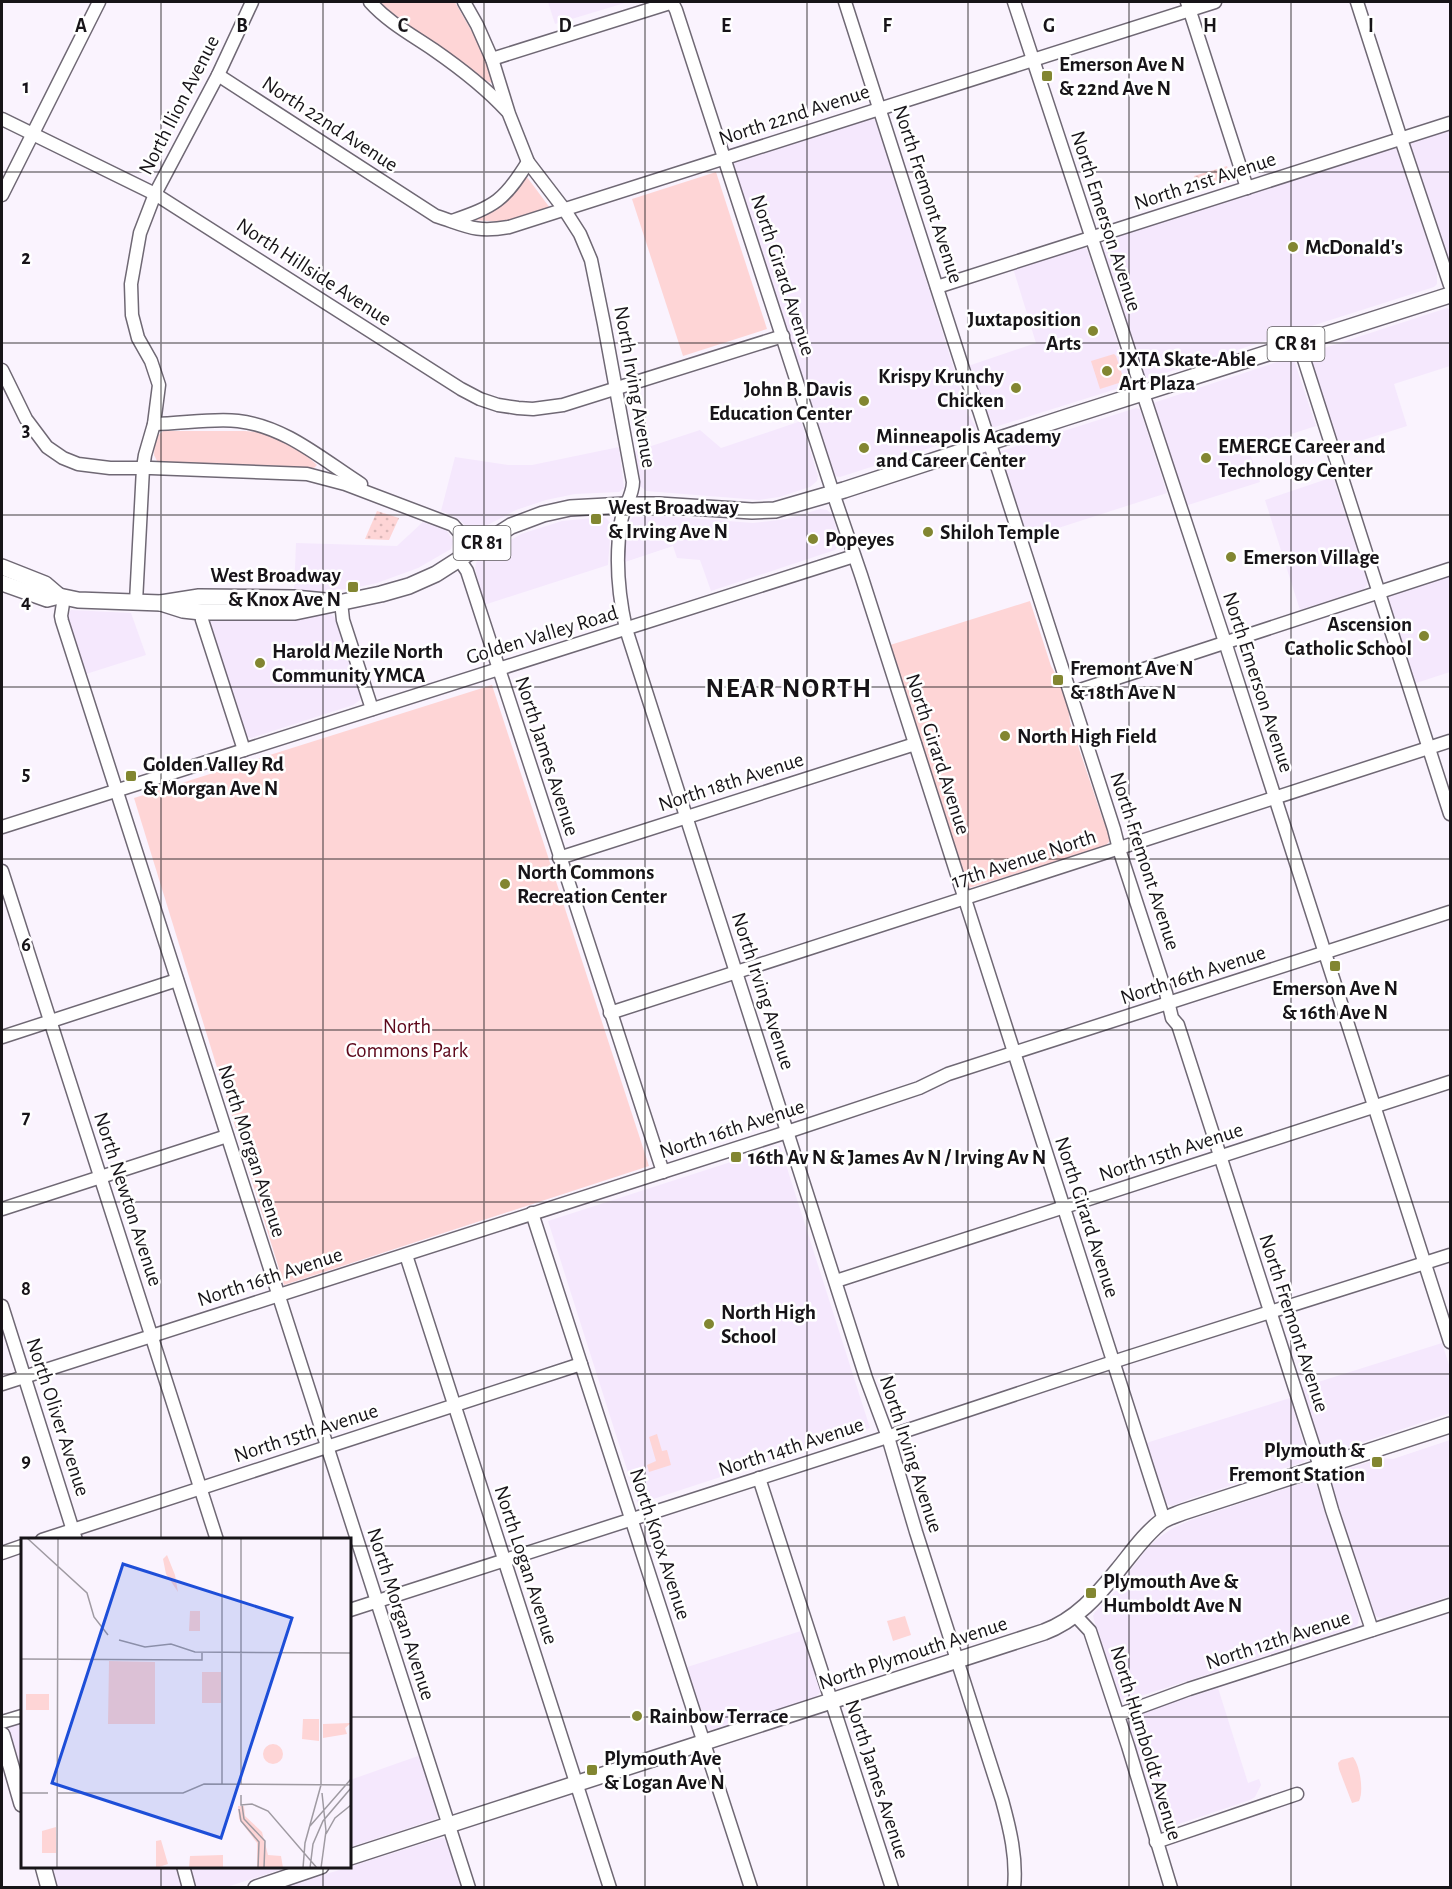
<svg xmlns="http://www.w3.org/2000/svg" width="1452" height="1889" viewBox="0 0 1452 1889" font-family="'Alegreya Sans',sans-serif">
  <defs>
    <pattern id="garden-dots" width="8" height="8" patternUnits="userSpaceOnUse" patternTransform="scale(1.5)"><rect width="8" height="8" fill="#fed5d6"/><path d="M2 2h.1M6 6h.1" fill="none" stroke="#d9b6b7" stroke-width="1.8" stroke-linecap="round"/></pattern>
  </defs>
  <rect width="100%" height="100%" fill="#faf3fe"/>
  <g fill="#f5e8fd">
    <path d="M 548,2 L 628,2 L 555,24 Z"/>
    <path d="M 871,117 L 877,122 L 968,414 L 975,425 L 976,429 L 973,434 L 840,477 L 835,476 L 832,473 L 733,165 L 736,160 Z"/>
    <path d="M 1450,128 L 1450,266 L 1410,147 L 1412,141 Z"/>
    <path d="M 1393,146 L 1398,151 L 1437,270 L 1437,284 L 1434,287 L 1149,378 L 1144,378 L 1132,348 L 1130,335 L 1102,249 L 1104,240 Z"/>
    <path d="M 1081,247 L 1087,249 L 1130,381 L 1129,385 L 992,428 L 968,366 L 1036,343 L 1013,268 Z"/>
    <path d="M 1447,308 L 1450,310 L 1450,366 L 1394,384 L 1407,426 L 1338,448 L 1322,406 L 1322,395 L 1310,355 L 1312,352 Z"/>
    <path d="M 1286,359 L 1294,360 L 1316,426 L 1248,448 L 1260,482 L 1185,506 L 1153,403 Z"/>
    <path d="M 1136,408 L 1140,409 L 1167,493 L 1024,539 L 999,455 L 1001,451 Z"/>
    <path d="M 801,421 L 818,476 L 817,481 L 810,487 L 779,497 L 759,500 L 646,491 L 640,486 L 633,452 L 700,430 L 721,448 Z"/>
    <path d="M 619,447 L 624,488 L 619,492 L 575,494 L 546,500 L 516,510 L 478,530 L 469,530 L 458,518 L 441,511 L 455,457 L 508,465 L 532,465 Z"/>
    <path d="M 1333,477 L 1368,583 L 1364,589 L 1300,610 L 1265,500 Z"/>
    <path d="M 820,509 L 827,510 L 832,514 L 840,540 L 839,545 L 835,550 L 711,591 L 700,560 L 677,558 L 673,546 L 622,563 L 629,522 L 633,517 L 663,516 L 753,523 L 787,519 Z"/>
    <path d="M 603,517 L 606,518 L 611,524 L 608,565 L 484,605 L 475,568 L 477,560 L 521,534 L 562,521 Z"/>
    <path d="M 423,522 L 447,531 L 453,541 L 451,549 L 418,568 L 377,583 L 349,589 L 294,593 L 296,543 L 397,546 Z"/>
    <path d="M 1450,575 L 1450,672 L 1413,684 L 1386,598 L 1387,595 Z"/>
    <path d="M 71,610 L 131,613 L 146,655 L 86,674 L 68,618 L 69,613 Z"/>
    <path d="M 327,614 L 331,614 L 336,619 L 361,697 L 360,700 L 353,705 L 251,738 L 244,736 L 209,625 L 210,622 L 213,619 L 291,617 Z"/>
    <path d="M 780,1146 L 870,1428 L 638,1504 L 548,1221 Z"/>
    <path d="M 1442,1343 L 1450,1368 L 1450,1413 L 1331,1453 L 1323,1453 L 1319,1449 L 1299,1388 Z"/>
    <path d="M 1290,1398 L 1307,1455 L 1304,1462 L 1192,1498 L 1172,1506 L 1165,1504 L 1146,1443 Z"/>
    <path d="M 1450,1440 L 1450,1596 L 1383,1618 L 1377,1617 L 1373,1613 L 1330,1480 L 1331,1476 L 1336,1472 L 1382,1458 L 1393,1459 Z"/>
    <path d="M 1308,1481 L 1312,1481 L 1317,1486 L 1359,1617 L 1358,1624 L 1355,1627 L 1125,1701 L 1116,1698 L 1093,1616 L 1095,1612 L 1113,1594 L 1145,1551 L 1157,1539 L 1173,1528 L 1191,1520 Z"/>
    <path d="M 801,1631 L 820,1687 L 820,1692 L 817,1696 L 812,1699 L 711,1730 L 703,1727 L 684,1668 Z"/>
    <path d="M 1218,1688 L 1248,1783 L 1259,1779 L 1261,1785 L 1255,1797 L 1250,1800 L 1167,1828 L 1163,1827 L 1159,1824 L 1125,1722 L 1126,1719 L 1129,1716 Z"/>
    <path d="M 22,1722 L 22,1789 L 6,1730 L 9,1727 Z"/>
    <path d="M 421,1755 L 439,1816 L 436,1819 L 350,1847 L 350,1780 Z"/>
    <path d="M 441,1838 L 444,1838 L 448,1842 L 462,1887 L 285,1887 Z"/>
    <path d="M 47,1867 L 177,1867 L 183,1887 L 54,1887 Z"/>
    <path d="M 187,1867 L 288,1867 L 224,1888 L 194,1887 Z"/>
  </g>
  <g fill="#fed5d6">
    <path d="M 380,2 L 455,2 L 479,44 L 492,79 L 492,83 C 481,80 474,71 465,64 C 437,43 405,26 380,2 Z"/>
    <path d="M 716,172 L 767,329 L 683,356 L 632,199 Z"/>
    <path d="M 527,177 L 550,208 L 503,222 L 474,220 L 503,203 Z"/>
    <path d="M 1114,354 L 1116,356 L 1124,380 L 1122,382 L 1100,389 L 1091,361 Z"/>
    <path d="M 163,431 L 245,431 L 267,433 L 300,450 L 317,465 L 313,469 L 287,466 L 158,463 L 154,455 L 155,438 Z"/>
    <path d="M 1030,601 L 1051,666 L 1059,680 L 1068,704 L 1070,722 L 1103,820 L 1110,831 L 1109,842 L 1104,847 L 969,888 L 966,887 L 887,646 Z"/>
    <path d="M 492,685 L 649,1166 L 284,1285 L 134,798 Z"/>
    <path d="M 657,1434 L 662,1451 L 667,1450 L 671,1465 L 649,1472 L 647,1465 L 656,1461 L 649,1437 Z"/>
    <path d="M 905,1616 L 911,1635 L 893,1641 L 887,1621 Z"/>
    <path d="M 1353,1757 C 1360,1766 1364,1791 1359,1801 L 1352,1803 L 1339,1769 L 1338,1763 L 1341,1760 Z"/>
  </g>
  <g fill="url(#garden-dots)">
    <path d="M 1227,166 L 1231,180 L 1199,190 L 1194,176 Z"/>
    <path d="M 377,511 L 399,518 L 389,540 L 365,539 Z"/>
  </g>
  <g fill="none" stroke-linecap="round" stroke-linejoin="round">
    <defs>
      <g id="minor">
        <path d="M 370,2 C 388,22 412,35 434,50 C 460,68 485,87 507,111"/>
        <path d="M 464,2 L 477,25 L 492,59 L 509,114 L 528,162 L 564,209 L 580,234 L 591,260 L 604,324 L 633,482 C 633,496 623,508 621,522 C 615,558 618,593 626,629 L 866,1378 L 888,1437 L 916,1532 L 1002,1800 C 1010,1829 1017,1858 1014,1888"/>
        <path d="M 672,2 L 676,10 L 833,493 L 861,575 L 1164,1520"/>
        <path d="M 845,2 L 964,372 L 979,410 L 1114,829 L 1119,849 L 1166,993 L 1172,1018 L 1178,1025 L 1316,1454 L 1332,1510 L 1372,1630"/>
        <path d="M 1014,2 L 1225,642 L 1450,1342"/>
        <path d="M 1187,2 L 1247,188"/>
        <path d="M 1357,2 L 1401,139 L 1450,285"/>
        <path d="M 492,59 L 673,2"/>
        <path d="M 218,75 L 436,216 C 467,226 475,233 509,227 L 1215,2"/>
        <path d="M 2,119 L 155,194 L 461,389 L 480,399 L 498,405 L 518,408 L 533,409 L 563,405 L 783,336"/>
        <path d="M 2,195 L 99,2"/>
        <path d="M 452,221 C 495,206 504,201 528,162"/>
        <path d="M 937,287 L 1450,123"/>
        <path d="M 1299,344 L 1450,814"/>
        <path d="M 2,370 L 26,419 L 47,447 L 63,458 L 78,464 L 110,468 L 151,468 L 307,474 L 345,484 L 453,525 L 474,549"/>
        <path d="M 154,424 C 181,424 212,418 238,421 C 285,426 323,460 361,484"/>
        <path d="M 459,559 L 467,571 L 663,1172"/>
        <path d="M 64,597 L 61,616 L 62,621 L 469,1888"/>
        <path d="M 136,602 L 143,468 L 145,455 L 154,424 L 159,385 L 151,361 L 138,338 L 132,315 L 131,284 L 140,233 L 155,194 L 218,75 L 252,2"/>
        <path d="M 341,602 L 343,620 L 372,709"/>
        <path d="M 201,612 L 202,620 L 244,750"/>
        <path d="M 1071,693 L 1450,569"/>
        <path d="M 2,827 L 854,556"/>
        <path d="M 559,858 L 915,744"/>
        <path d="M 2,871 L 217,1540"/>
        <path d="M 610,1013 L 1450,741"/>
        <path d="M 2,1037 L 177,980"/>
        <path d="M 2,1209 L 227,1136"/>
        <path d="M 532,1213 L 751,1888"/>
        <path d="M 406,1255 L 610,1888"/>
        <path d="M 836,1281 L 1450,1082"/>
        <path d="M 2,1306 L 76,1540"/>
        <path d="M 2,1384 L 787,1132 L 919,1088 L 948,1074 L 1450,912"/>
        <path d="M 759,1478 L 892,1888"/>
        <path d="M 42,1540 L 581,1364"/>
        <path d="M 2,1553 L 22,1546"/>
        <path d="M 350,1610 L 878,1440 L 1125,1358 L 1450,1255"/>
        <path d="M 1075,1615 L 1090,1631 L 1128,1746 L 1171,1888"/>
        <path d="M 1118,1715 L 1189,1689 L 1450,1605"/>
        <path d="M 2,1722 L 22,1716"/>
        <path d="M 1156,1842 L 1297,1794"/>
        <path d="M 183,1866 L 189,1888"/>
      </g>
      <g id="major">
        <path d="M 2,567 L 45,584 L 59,596"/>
        <path d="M 2,583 L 47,599 L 59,596 L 78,600 L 161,603 L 199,597 L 294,598 L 326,601"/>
        <path d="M 161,603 L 183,610 L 201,612 L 295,612 L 381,594 L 409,586 L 436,574 L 511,526 L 543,514 L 570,508 L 625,505 L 659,505 L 752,511 L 775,510 L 844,490 L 1064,418 L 1450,295"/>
        <path d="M 2,1735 L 22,1804"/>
        <path d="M 350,1857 L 1044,1632 C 1076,1620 1097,1596 1118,1570 C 1132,1553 1144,1535 1162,1521 C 1168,1517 1176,1515 1183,1512 L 1450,1425"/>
        <path d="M 43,1866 L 49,1888"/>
        <path d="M 256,1888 L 321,1866"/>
      </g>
    </defs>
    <use href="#minor" stroke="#6f6874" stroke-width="15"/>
    <use href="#major" stroke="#6f6874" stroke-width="18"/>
    <use href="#minor" stroke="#fff" stroke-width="12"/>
    <use href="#major" stroke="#fff" stroke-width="15"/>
  </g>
  <path fill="none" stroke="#171418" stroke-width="1.5" stroke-opacity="0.55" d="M 161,2 L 161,1540M 323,2 L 323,1540M 484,2 L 484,1888M 645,2 L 645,1888M 807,2 L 807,1888M 968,2 L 968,1888M 1129,2 L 1129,1888M 1291,2 L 1291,1888M 2,172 L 1450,172M 2,343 L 1450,343M 2,515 L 1450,515M 2,687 L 1450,687M 2,859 L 1450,859M 2,1030 L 1450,1030M 2,1202 L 1450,1202M 2,1374 L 1450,1374M 2,1546 L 22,1546M 350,1546 L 1450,1546M 2,1717 L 22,1717M 350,1717 L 1450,1717M 161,1866 L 161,1888M 323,1866 L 323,1888"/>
  <g fill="#828631" stroke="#fff" stroke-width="2">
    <rect x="1041" y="70" width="12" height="12" rx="3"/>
    <circle cx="1293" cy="247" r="6"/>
    <circle cx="1093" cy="331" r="6"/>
    <circle cx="1107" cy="371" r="6"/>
    <circle cx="1016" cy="388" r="6"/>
    <circle cx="864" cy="401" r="6"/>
    <circle cx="864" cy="448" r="6"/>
    <circle cx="1206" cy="458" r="6"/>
    <rect x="590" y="513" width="12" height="12" rx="3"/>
    <circle cx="928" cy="532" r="6"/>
    <circle cx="813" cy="539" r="6"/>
    <circle cx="1231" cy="557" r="6"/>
    <rect x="347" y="581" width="12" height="12" rx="3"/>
    <circle cx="1424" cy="636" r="6"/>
    <circle cx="260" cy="663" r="6"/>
    <rect x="1052" y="674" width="12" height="12" rx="3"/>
    <circle cx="1005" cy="736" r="6"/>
    <rect x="125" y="770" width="12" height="12" rx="3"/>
    <circle cx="505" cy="884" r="6"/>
    <rect x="1329" y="960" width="12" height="12" rx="3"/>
    <rect x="730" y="1151" width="12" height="12" rx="3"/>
    <circle cx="709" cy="1324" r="6"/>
    <rect x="1371" y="1456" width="12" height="12" rx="3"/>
    <rect x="1085" y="1587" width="12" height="12" rx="3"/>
    <circle cx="637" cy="1716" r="6"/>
    <rect x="586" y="1764" width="12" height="12" rx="3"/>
  </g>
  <g text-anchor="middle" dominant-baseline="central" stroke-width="5" stroke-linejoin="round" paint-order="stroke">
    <g fill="#fff" stroke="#5d5a5d" stroke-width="1.5">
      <rect x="1267.5" y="327" width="57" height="34" rx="4.5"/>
      <rect x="453.5" y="526" width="57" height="34" rx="4.5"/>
    </g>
    <g font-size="20" font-weight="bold" fill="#171418">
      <text x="1296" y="344">CR 81</text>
      <text x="482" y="543">CR 81</text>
    </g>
    <g font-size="21" font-weight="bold" fill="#171418" stroke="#fff" text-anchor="start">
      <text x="1059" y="64">Emerson Ave N<tspan x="1059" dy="24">&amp; 22nd Ave N</tspan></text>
      <text x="1305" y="247">McDonald's</text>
      <text x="1081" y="319" text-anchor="end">Juxtaposition<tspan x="1081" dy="24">Arts</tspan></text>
      <text x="1119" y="359">JXTA Skate-Able<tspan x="1119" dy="24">Art Plaza</tspan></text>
      <text x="1004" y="376" text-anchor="end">Krispy Krunchy<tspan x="1004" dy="24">Chicken</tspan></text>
      <text x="852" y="389" text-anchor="end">John B. Davis<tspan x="852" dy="24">Education Center</tspan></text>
      <text x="876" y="436">Minneapolis Academy<tspan x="876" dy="24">and Career Center</tspan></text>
      <text x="1218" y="446">EMERGE Career and<tspan x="1218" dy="24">Technology Center</tspan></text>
      <text x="608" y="507">West Broadway<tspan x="608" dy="24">&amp; Irving Ave N</tspan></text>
      <text x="940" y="532">Shiloh Temple</text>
      <text x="825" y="539">Popeyes</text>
      <text x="1243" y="557">Emerson Village</text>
      <text x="341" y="575" text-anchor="end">West Broadway<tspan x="341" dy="24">&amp; Knox Ave N</tspan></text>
      <text x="1412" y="624" text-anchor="end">Ascension<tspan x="1412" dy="24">Catholic School</tspan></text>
      <text x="272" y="651">Harold Mezile North<tspan x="272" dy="24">Community YMCA</tspan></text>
      <text x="1070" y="668">Fremont Ave N<tspan x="1070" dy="24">&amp; 18th Ave N</tspan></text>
      <text x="1017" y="736">North High Field</text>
      <text x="143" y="764">Golden Valley Rd<tspan x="143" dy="24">&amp; Morgan Ave N</tspan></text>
      <text x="517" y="872">North Commons<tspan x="517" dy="24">Recreation Center</tspan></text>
      <text x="1335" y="988" text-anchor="middle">Emerson Ave N<tspan x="1335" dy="24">&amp; 16th Ave N</tspan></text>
      <text x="748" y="1157">16th Av N &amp; James Av N / Irving Av N</text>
      <text x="721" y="1312">North High<tspan x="721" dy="24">School</tspan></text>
      <text x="1365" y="1450" text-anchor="end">Plymouth &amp;<tspan x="1365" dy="24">Fremont Station</tspan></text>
      <text x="1103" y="1581">Plymouth Ave &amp;<tspan x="1103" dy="24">Humboldt Ave N</tspan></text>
      <text x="649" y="1716">Rainbow Terrace</text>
      <text x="604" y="1758">Plymouth Ave<tspan x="604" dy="24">&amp; Logan Ave N</tspan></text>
    </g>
    <g font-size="21" fill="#171418" stroke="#fff">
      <text transform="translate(179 105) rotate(-63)">North Ilion Avenue</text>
      <text transform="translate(794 115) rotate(-18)">North 22nd Avenue</text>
      <text transform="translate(330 124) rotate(33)">North 22nd Avenue</text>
      <text transform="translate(1205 181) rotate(-18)">North 21st Avenue</text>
      <text transform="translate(928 194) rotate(72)">North Fremont Avenue</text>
      <text transform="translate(1106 221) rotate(72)">North Emerson Avenue</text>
      <text transform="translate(314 272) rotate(33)">North Hillside Avenue</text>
      <text transform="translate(783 275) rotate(72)">North Girard Avenue</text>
      <text transform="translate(635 387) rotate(80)">North Irving Avenue</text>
      <text transform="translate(542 635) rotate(-17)">Golden Valley Road</text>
      <text transform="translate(1258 682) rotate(72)">North Emerson Avenue</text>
      <text transform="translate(938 754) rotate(72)">North Girard Avenue</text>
      <text transform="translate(547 756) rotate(72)">North James Avenue</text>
      <text transform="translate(731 782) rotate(-18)">North 18th Avenue</text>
      <text transform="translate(1024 859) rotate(-18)">17th Avenue North</text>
      <text transform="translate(1145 861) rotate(72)">North Fremont Avenue</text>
      <text transform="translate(1193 975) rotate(-18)">North 16th Avenue</text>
      <text transform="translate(763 991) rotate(72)">North Irving Avenue</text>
      <text transform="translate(732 1129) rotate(-18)">North 16th Avenue</text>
      <text transform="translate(252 1151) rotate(72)">North Morgan Avenue</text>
      <text transform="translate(1171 1152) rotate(-18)">North 15th Avenue</text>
      <text transform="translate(128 1199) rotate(72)">North Newton Avenue</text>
      <text transform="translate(1087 1217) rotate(72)">North Girard Avenue</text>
      <text transform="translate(270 1277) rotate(-18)">North 16th Avenue</text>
      <text transform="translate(1294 1323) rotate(72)">North Fremont Avenue</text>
      <text transform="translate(58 1417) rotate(72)">North Oliver Avenue</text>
      <text transform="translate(306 1433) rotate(-18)">North 15th Avenue</text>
      <text transform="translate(791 1447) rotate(-18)">North 14th Avenue</text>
      <text transform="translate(911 1454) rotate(72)">North Irving Avenue</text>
      <text transform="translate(660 1544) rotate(72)">North Knox Avenue</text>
      <text transform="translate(526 1565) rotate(72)">North Logan Avenue</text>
      <text transform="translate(401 1614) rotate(72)">North Morgan Avenue</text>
      <text transform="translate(1278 1640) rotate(-18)">North 12th Avenue</text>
      <text transform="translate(913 1653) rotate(-18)">North Plymouth Avenue</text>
      <text transform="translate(1146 1743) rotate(73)">North Humboldt Avenue</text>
      <text transform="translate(877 1779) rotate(72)">North James Avenue</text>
    </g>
    <g font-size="21" fill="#5d081b" stroke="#fff">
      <text x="407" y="1026">North<tspan x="407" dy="24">Commons Park</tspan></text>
    </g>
    <g font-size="27" font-weight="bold" letter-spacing="1.5" fill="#171418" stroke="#fff">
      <text x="789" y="688">NEAR NORTH</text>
    </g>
  </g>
  <g transform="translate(21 1538)">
    <rect width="330" height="330" fill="#faf3fe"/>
    <path d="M 146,17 L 154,37 L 157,54 L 145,36 L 142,21 ZM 169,73 L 179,73 L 179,93 L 168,93 ZM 88,123 L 134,124 L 134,186 L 87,186 ZM 181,134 L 200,134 L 200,165 L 181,165 ZM 5,156 L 28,156 L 28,172 L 5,172 ZM 282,181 L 298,181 L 298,203 L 281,201 ZM 330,185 L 324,190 L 326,196 L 302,200 L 302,186 ZM242 216a10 10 0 1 1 20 0a10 10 0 1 1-20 0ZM 217,268 L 223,268 L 224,278 L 241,294 L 247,317 L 260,318 L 262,330 L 236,330 L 236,305 L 218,281 ZM 35,289 L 35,315 L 21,315 L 21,293 ZM 140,302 L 147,326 L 135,330 L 135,303 ZM 202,317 L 202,330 L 168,330 L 169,318 Z" fill="#fed5d6"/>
    <path fill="none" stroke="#9f9aa2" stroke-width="1.5" d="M 6,0 L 66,55 L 73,79 L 87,97M 220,0 L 220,246M 98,102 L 124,109 L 150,106 L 174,114 L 330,115M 0,121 L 181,122 L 181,114M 201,246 L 201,0M 300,247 L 300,0M 0,255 L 27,255M 37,255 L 162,255 L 183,246 L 330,247M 220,257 L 220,267 L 231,266 L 247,273 L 296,330M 221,267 L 223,281 L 244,303 L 243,330M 218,271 L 220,283 L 238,304 L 237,330M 289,288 L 330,241M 305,296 L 314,280 L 330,267M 36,330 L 37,0M 282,330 L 284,305 L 300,247M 289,330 L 292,306 L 302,283 L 330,250M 300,330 L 305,293 L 301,255"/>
    <path fill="#1d4ed8" fill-opacity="0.15" stroke="#1d4ed8" stroke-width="3" d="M 102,26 L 271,80 L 200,300 L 31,245 Z"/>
    <rect width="330" height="330" fill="none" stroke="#171418" stroke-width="3"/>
  </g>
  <g font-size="20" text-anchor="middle" font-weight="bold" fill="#171418" stroke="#fff" stroke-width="5" stroke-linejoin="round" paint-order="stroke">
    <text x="81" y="32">A</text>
    <text x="242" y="32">B</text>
    <text x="403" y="32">C</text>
    <text x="565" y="32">D</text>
    <text x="726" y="32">E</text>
    <text x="887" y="32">F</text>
    <text x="1049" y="32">G</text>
    <text x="1210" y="32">H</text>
    <text x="1371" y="32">I</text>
    <text x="26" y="93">1</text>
    <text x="26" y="264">2</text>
    <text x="26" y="436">3</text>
    <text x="26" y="608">4</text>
    <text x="26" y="780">5</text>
    <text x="26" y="951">6</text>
    <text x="26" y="1123">7</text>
    <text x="26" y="1295">8</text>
    <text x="26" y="1467">9</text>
  </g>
  <rect width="1452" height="1889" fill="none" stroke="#171418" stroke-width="6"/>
</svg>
